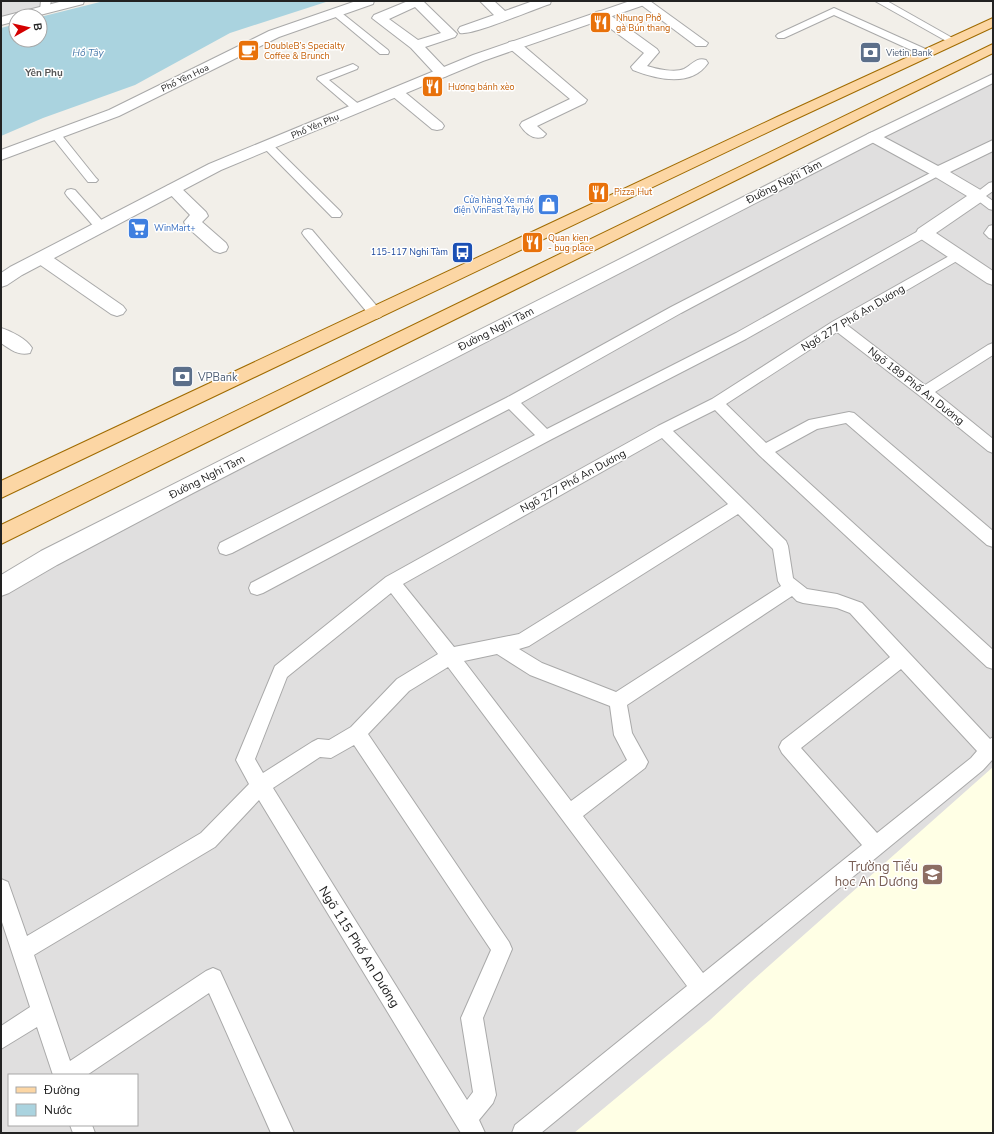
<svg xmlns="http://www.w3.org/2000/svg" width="994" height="1134" viewBox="0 0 994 1134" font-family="'Nunito Sans',sans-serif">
  <rect width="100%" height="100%" fill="#f2efe9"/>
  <g fill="#e0dfdf" fill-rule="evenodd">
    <path d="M 1,1 L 82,1 L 16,16 L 1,21 Z"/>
    <path d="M 993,78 L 993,1133 L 1,1133 L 1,590 ZM 9,1075 L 137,1075 L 137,1125 L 9,1125 Z"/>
  </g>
  <path fill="#ffffe5" d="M 993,767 L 993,1133 L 574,1133 L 710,1020 L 752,981 Z"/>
  <path fill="#aad3df" d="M 104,1 L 329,1 L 230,33 L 135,85 L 43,118 L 1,136 L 1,28 L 16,24 L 16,40 L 40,40 L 40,17 Z"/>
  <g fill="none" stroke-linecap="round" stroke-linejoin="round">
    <defs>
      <g id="service">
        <path d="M 41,1 L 51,1 L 48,12 L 42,12 L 40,10 Z"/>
        <path d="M 875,1 L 887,1 L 956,40 L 954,42 L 948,42 Z"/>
        <path d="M 834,8 L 930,51 L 931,53 L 926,56 L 922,55 L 834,15 L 784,38 L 778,38 L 776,36 L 778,34 Z"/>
        <path d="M 335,9 L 338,10 L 388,50 L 389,52 L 388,54 L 380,54 L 332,14 L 330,12 L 332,10 Z"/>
        <path d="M 353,64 L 358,67 L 357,69 L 329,80 L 361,106 L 362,108 L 357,111 L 353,110 L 317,79 L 318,77 Z"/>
        <path d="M 56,132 L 60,133 L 96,178 L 98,180 L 96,182 L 88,182 L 52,137 L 51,135 L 52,133 Z"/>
        <path d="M 267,142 L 271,143 L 340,211 L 342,214 L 340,217 L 332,217 L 263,147 L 261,145 Z"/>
        <path d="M 938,169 L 942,170 L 944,172 L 942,174 L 681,313 L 521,403 L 547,429 L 736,333 L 920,230 L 928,230 L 930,233 L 928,236 L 746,339 L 550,440 L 263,593 L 257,595 L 251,593 L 249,588 L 251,583 L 535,435 L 509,409 L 232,553 L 226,555 L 220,553 L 218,548 L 220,543 L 506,398 L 671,307 Z"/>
        <path d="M 993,182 L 993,191 L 986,196 L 993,201 L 993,210 L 989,209 L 972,196 L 989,183 Z"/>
        <path d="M 71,189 L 75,190 L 105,224 L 107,227 L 105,230 L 97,230 L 67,196 L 65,193 L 67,190 Z"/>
        <path d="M 993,225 L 993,239 L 989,238 L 984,233 L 989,226 Z"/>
        <path d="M 308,229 L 312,230 L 381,311 L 383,314 L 381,317 L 376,319 L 371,317 L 304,236 L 302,233 L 304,230 Z"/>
        <path d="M 958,251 L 962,252 L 964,255 L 962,258 L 847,325 L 925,385 L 988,345 L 993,343 L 993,355 L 935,392 L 993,439 L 993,453 L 988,451 L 920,396 L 837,332 L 726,404 L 766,443 L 809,420 L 849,412 L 854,413 L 993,531 L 993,547 L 987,545 L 846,423 L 817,429 L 775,452 L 993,650 L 993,669 L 987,667 L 759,455 L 715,410 L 673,431 L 786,541 L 788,546 L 793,578 L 807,589 L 837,594 L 862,603 L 990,739 L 993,737 L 993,759 L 983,770 L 541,1133 L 512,1133 L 515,1125 L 687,986 L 448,667 L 409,691 L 368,734 L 509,942 L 512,949 L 483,1018 L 496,1095 L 493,1103 L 479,1120 L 485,1133 L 461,1133 L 259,800 L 215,847 L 34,955 L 70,1061 L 206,971 L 213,968 L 220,971 L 294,1133 L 271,1133 L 209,993 L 87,1075 L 53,1075 L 37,1027 L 1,1049 L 1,1026 L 30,1007 L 1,919 L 1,879 L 8,882 L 27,936 L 201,833 L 249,784 L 236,760 L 275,666 L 386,577 L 658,426 L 712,399 L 832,322 ZM 662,438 L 728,504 L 519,634 L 454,647 L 403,584 ZM 738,514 L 773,549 L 778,581 L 781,586 L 616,692 L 542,663 L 519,649 L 529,646 ZM 391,593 L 438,654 L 397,679 L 351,727 L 329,740 L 318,739 L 312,742 L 263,773 L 255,759 L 287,677 ZM 792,596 L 797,601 L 803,603 L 837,608 L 850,613 L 890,657 L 782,741 L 779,747 L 782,753 L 862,845 L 703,973 L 583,816 L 645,768 L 648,762 L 632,733 L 627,705 ZM 497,654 L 530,675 L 610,706 L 614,735 L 627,760 L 571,801 L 464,661 ZM 901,669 L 977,751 L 971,758 L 877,833 L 801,748 ZM 354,745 L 491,950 L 461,1018 L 473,1092 L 467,1100 L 273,788 L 320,757 L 331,758 Z"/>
        <path d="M 70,1125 L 92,1125 L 95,1133 L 73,1133 Z"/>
      </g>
      <g id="minor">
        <path d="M 63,1 L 84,1 L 83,4 L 36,16 L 16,16 L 16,21 L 1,25 L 1,17 Z"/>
        <path d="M 356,1 L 374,1 L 373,4 L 279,37 L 119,116 L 1,160 L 1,150 L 109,110 L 269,31 Z"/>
        <path d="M 408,1 L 423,1 L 457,34 L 455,37 L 425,47 L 447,70 L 449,73 L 447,76 L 442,77 L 437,76 L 411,48 L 372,18 L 374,15 ZM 415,7 L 441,33 L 418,40 L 389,19 Z"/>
        <path d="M 480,1 L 494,1 L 505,11 L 533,1 L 551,1 L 550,4 C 534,9 472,36 460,33 L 458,30 L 460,27 L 494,15 Z"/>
        <path d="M 636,1 L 650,1 L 708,43 L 706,46 L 696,46 Z"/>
        <path d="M 601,11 L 606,12 L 657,49 L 659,52 L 647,66 C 656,69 675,73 684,69 C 692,65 696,57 706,60 L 708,63 C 691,88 656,79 633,70 L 631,67 L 644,53 L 596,18 L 594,15 L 596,12 Z"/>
        <path d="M 514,41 L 519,42 L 587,100 L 585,103 L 537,126 L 546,134 L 543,137 C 533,140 525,133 520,125 L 522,122 L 570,99 L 509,48 L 507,45 L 509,42 Z"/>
        <path d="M 396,88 L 401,89 L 442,123 L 444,126 L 442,129 L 437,130 L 432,129 L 391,95 L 389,92 L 391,89 Z"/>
        <path d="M 873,132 L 878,134 L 938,166 L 993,140 L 993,151 L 950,172 L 984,192 L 986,196 L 984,200 L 936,233 L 993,271 L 993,285 L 987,283 L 918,237 L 916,233 L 918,229 L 967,196 L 932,175 L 868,140 L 865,137 L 868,134 Z"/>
        <path d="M 173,184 L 179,186 L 206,212 L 208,216 L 202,222 L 226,243 L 228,247 L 226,251 L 220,253 L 214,251 L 186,226 L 184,222 L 190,215 L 165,189 L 167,186 Z"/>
        <path d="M 42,252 L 48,254 L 123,306 L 126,310 L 123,314 L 117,316 L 111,314 L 36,262 L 33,258 L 36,254 Z"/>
        <path d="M 1,328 C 11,331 27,339 32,348 L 30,353 C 18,356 10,349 1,343 Z"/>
      </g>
      <g id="tertiary">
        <path d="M 630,1 L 648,1 L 647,4 L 483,61 L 221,170 L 22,275 L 7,285 L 1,287 L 1,273 L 10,267 L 209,164 L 473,55 Z"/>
        <path d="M 993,74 L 993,83 L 878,140 L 193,493 L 57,565 L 9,593 L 1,596 L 1,575 L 41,551 L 868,134 Z"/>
      </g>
      <g id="primary">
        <path d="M 993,18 L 993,27 L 787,123 L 1,498 L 1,481 L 777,117 Z"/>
        <path d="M 993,44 L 993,53 L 1,544 L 1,525 Z"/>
      </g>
    </defs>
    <use href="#service" stroke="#a9a9a9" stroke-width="2"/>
    <use href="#minor" stroke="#a9a9a9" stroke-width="2"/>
    <use href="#tertiary" stroke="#a9a9a9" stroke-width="2"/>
    <use href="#primary" stroke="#a06b00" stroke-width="2"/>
    <use href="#service" fill="#fff" fill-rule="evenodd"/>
    <use href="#minor" fill="#fff" fill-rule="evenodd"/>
    <use href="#tertiary" fill="#fff" fill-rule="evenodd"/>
    <use href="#primary" fill="#fcd6a4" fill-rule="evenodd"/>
  </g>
  <defs>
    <symbol id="restaurant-square" viewBox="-11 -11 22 22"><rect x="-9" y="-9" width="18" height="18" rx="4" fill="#e8710a" stroke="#fff"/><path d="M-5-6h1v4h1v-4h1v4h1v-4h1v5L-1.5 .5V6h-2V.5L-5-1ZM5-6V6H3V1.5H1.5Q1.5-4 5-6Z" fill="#fff"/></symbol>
    <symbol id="cafe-square" viewBox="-11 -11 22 22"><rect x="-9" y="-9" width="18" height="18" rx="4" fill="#e8710a" stroke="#fff"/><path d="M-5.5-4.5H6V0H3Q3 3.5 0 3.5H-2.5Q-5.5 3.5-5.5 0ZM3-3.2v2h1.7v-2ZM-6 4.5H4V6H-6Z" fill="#fff"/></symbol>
    <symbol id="bank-square" viewBox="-11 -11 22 22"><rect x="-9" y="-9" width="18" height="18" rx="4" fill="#5c6f8a" stroke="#fff"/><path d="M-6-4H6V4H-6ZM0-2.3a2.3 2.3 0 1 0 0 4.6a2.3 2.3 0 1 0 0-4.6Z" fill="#fff"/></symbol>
    <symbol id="shop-square" viewBox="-11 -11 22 22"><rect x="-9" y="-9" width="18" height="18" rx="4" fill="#3f7fe0" stroke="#fff"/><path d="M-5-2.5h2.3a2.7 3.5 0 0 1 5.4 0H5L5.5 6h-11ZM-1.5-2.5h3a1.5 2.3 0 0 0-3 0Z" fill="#fff"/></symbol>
    <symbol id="supermarket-square" viewBox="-11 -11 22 22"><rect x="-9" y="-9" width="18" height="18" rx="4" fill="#3f7fe0" stroke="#fff"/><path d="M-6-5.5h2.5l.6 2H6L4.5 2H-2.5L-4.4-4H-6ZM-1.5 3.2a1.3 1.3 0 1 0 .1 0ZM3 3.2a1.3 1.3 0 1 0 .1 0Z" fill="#fff"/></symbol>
    <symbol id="bus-square" viewBox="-11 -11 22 22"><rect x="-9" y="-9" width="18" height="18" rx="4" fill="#1a4fb4" stroke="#fff"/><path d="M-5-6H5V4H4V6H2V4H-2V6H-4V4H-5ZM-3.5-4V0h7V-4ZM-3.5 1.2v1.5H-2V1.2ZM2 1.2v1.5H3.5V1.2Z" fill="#fff"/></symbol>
    <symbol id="school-square" viewBox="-11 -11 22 22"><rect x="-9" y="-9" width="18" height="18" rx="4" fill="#8d6e63" stroke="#fff"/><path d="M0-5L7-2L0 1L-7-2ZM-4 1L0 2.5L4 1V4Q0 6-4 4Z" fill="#fff"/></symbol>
  </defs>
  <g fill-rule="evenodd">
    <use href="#restaurant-square" x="588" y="10" width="25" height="25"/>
    <use href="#cafe-square" x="236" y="38" width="25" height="25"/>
    <use href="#bank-square" x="858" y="40" width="25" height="25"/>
    <use href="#restaurant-square" x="420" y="74" width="25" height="25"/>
    <use href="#restaurant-square" x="586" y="180" width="25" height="25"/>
    <use href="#shop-square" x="536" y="192" width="25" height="25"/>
    <use href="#supermarket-square" x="126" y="216" width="25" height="25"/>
    <use href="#restaurant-square" x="520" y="230" width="25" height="25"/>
    <use href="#bus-square" x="450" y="240" width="25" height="25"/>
    <use href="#bank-square" x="170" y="364" width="25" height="25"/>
    <use href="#school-square" x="920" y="862" width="25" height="25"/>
  </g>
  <g text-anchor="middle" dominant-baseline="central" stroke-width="3" stroke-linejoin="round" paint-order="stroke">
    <g font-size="9" fill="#c56008" stroke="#fff" text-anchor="start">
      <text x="616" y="18">Nhung Phở<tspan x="616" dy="10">gà Bún thang</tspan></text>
      <text x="264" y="46">DoubleB’s Specialty<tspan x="264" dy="10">Coffee &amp; Brunch</tspan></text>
      <text x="448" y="87">Hương bánh xèo</text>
      <text x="614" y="192">Pizza Hut</text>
      <text x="548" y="238">Quan kien<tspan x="548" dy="10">- bug place</tspan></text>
    </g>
    <g font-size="9" fill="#4e5e75" stroke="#fff" text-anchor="start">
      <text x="886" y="53">Vietin Bank</text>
    </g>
    <g font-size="9" fill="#222" stroke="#fff">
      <text transform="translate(185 78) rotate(-26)">Phố Yên Hoa</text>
      <text transform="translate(315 126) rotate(-23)">Phố Yên Phụ</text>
    </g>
    <g font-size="9" fill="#366cbe" stroke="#fff" text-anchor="end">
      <text x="534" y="200">Cửa hàng Xe máy<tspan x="534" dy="10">điện VinFast Tây Hồ</tspan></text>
      <text x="154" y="228" text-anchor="start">WinMart+</text>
    </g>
    <g font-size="9" fill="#164399" stroke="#fff" text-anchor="end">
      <text x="448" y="252">115-117 Nghi Tàm</text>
    </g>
    <g font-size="10" font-style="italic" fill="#4a7aab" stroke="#fff">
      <text x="88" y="53">Hồ Tây</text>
    </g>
    <g font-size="10" font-weight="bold" fill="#555" stroke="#fff">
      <text x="44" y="73">Yên Phụ</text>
    </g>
    <g font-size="11" fill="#222" stroke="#fff">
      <text transform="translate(784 182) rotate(-27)">Đường Nghi Tàm</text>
      <text transform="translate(853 318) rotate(-31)">Ngõ 277 Phố An Dương</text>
      <text transform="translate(496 329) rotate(-27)">Đường Nghi Tàm</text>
      <text transform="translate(916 386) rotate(38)">Ngõ 189 Phố An Dương</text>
      <text transform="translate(207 477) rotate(-27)">Đường Nghi Tàm</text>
      <text transform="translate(573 481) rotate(-29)">Ngõ 277 Phố An Dương</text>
    </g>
    <g font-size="11" fill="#4e5e75" stroke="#fff" text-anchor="start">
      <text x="198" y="377">VPBank</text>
    </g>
    <g font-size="13" fill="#785e54" stroke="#fff" text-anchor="end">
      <text x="918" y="867">Trường Tiểu<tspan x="918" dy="15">học An Dương</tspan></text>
    </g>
    <g font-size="13" fill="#222" stroke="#fff">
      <text transform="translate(359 947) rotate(58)">Ngõ 115 Phố An Dương</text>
    </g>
  </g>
  <rect width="994" height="1134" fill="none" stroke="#222222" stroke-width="4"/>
  <rect x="8" y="1074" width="130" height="52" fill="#ffffff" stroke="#a7a7a7"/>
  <rect x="16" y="1087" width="20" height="6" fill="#fcd6a4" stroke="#a7a7a7"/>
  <text x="44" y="1094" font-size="12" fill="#222222">Đường</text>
  <rect x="16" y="1104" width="20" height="12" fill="#aad3df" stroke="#a7a7a7"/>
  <text x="44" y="1114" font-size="12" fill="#222222">Nước</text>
  <g transform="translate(28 28) rotate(82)"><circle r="19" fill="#ffffff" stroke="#a7a7a7"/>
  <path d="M0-3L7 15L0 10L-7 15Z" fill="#d40000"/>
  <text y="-6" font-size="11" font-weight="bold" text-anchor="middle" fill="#222222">B</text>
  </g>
</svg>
